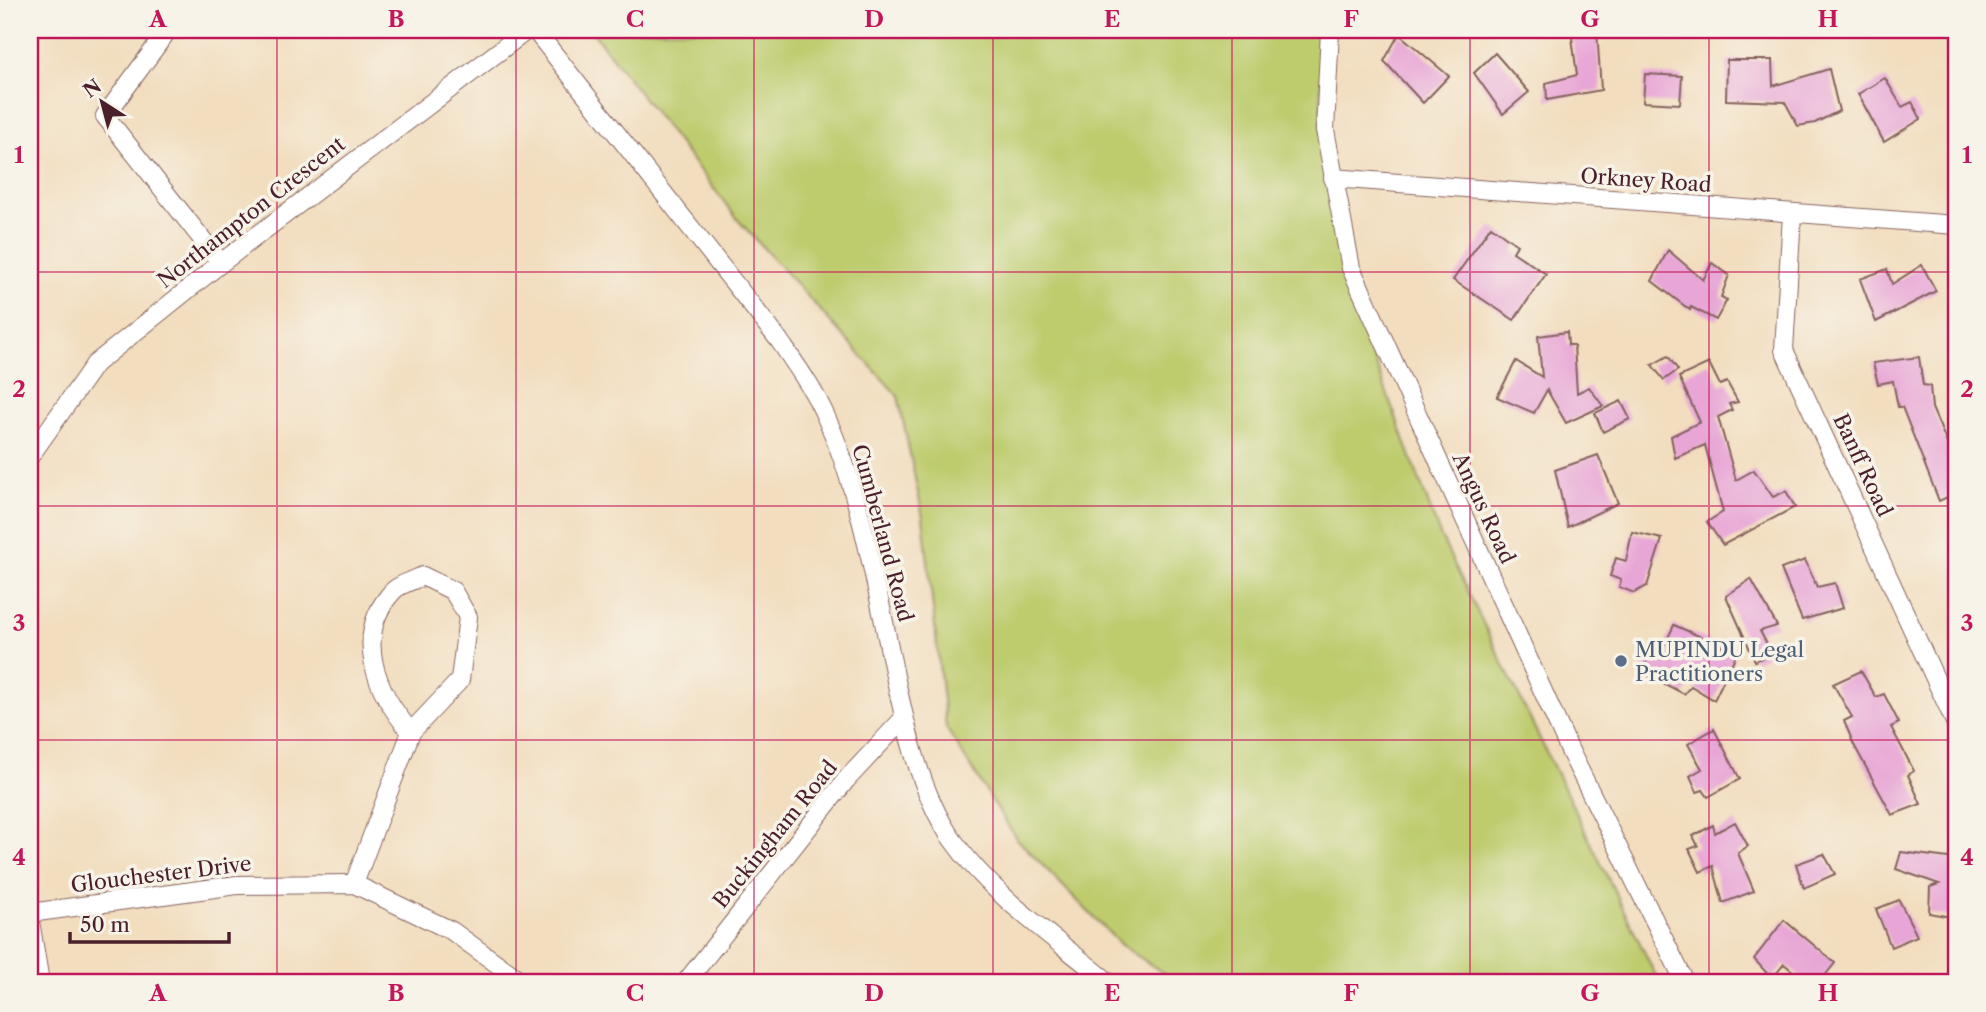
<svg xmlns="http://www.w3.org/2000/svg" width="1986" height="1012" viewBox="0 0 1986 1012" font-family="'Libre Caslon Text',serif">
  <rect width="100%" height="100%" fill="#f7f3e8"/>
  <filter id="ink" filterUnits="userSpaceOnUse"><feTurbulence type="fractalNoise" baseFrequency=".0143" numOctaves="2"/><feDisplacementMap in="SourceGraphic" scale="14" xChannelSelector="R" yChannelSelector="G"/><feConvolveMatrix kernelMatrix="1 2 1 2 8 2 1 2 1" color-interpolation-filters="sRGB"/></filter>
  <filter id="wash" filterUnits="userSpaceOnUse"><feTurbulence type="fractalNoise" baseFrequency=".00686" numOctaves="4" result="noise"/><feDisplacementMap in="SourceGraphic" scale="28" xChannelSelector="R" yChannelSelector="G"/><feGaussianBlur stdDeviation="1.57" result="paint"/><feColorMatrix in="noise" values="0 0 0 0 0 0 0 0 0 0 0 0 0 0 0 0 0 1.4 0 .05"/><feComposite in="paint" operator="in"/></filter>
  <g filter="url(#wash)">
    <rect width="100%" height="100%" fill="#f2ddbe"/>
    <path fill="#becc6e" stroke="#84764c" stroke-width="2" d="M 591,30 L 1321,30 L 1321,129 L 1345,281 L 1440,535 L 1659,982 L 1408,982 L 1323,969 L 1315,982 L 1177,982 L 1121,945 L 1016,838 L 946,728 L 923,517 L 898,396 L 739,221 Z"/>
    <g id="blocks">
      <g fill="#e8a6d6">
        <path d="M 1571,30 L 1597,30 L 1601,90 L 1547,100 L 1546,83 L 1577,75 Z"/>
        <path d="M 1399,34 L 1449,76 L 1423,103 L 1384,61 Z"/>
        <path d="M 1495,53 L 1529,92 L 1503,114 L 1474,73 Z"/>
        <path d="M 1727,60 L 1772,60 L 1773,86 L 1829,69 L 1839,111 L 1815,123 L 1798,126 L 1785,102 L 1726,100 Z"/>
        <path d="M 1645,74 L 1682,76 L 1680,104 L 1643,102 Z"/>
        <path d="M 1885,78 L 1902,107 L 1912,102 L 1921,119 L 1884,142 L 1858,94 Z"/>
        <path d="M 1491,226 L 1517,245 L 1513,252 L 1546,274 L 1514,320 L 1453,280 Z"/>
        <path d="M 1668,250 L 1703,280 L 1712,263 L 1729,275 L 1721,297 L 1727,300 L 1716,320 L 1691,307 L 1690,310 L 1652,281 Z"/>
        <path d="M 1922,265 L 1936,291 L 1876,322 L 1860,279 L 1887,269 L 1892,284 Z"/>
        <path d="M 1567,332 L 1568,345 L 1574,345 L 1577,393 L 1589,387 L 1603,406 L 1566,423 L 1547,390 L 1534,413 L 1497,397 L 1516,361 L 1542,377 L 1538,336 Z"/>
        <path d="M 1668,356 L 1678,370 L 1664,380 L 1652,365 Z"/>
        <path d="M 1919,357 L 1923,385 L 1930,386 L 1932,408 L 1956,464 L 1956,493 L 1939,501 L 1902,407 L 1898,407 L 1893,381 L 1878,384 L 1873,363 Z"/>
        <path d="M 1709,363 L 1720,385 L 1727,382 L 1738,402 L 1729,404 L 1732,410 L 1718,417 L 1736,480 L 1754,470 L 1773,497 L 1786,491 L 1795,507 L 1723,545 L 1707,522 L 1723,512 L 1705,445 L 1675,458 L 1671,436 L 1700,422 L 1679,377 Z"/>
        <path d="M 1621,401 L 1630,419 L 1603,432 L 1595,413 Z"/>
        <path d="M 1598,455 L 1618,503 L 1568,527 L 1555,470 Z"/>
        <path d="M 1632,532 L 1662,539 L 1647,586 L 1634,593 L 1619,587 L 1621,580 L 1610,576 L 1616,558 L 1626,561 Z"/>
        <path d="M 1805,560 L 1817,587 L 1835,583 L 1843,608 L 1802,620 L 1781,569 Z"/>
        <path d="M 1751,579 L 1777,626 L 1760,631 L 1772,654 L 1755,661 L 1726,596 Z"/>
        <path d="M 1674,625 L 1737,653 L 1714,700 L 1691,686 L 1684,694 L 1640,671 L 1651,654 L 1660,655 Z"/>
        <path d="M 1861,671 L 1876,697 L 1884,694 L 1899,723 L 1891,727 L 1914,771 L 1908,775 L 1921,804 L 1892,815 L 1854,745 L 1844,721 L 1852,717 L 1833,684 Z"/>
        <path d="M 1714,729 L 1740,779 L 1708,797 L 1703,790 L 1697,792 L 1690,776 L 1702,769 L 1688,744 Z"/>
        <path d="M 1735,822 L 1748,846 L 1738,853 L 1754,891 L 1723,903 L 1713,866 L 1700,872 L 1689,849 L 1698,846 L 1693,836 L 1713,825 L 1715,833 Z"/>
        <path d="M 1901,852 L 1956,859 L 1956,918 L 1929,913 L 1930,887 L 1939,884 L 1896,869 Z"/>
        <path d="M 1824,854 L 1835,874 L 1804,888 L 1796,864 Z"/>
        <path d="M 1899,900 L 1917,936 L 1891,947 L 1876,909 Z"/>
        <path d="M 1784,920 L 1835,963 L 1820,982 L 1806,982 L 1784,964 L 1772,979 L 1754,959 Z"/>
      </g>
    </g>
  </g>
  <g filter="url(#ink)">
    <use href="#blocks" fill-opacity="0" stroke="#85625e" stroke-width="2"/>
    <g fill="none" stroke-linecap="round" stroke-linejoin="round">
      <defs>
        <g id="minor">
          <path d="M 168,30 L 105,116 L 221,263"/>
          <path d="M 535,30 L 779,340 C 796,365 814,390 826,417 C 857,486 872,564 887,637 C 900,700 915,786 952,839 C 992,896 1055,938 1108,982"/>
          <path d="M 1330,30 L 1325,130 L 1351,268 L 1571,753 L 1685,982"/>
          <path d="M 1333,178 L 1956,225"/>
          <path d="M 1792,214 L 1784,350 L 1956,724"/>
          <path d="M 30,456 L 95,364 L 221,263 L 527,30"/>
          <path d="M 354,884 L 411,732 L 460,680 L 468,617 L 453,591 L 423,576 C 414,580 401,584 394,590 C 351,635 377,693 411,732"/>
          <path d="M 30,913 L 237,885 L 354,884 L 452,931 L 522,982"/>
          <path d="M 30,921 L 40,982"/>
          <path d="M 686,982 L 846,780 L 904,718"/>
        </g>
      </defs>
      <use href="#minor" stroke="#85625e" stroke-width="20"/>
      <use href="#minor" stroke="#fff" stroke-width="18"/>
    </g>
  </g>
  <path fill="none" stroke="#c2185b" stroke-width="2" stroke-opacity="0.55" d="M 277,30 L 277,982M 516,30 L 516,982M 754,30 L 754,982M 993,30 L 993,982M 1232,30 L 1232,982M 1470,30 L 1470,982M 1709,30 L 1709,982M 30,272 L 1956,272M 30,506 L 1956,506M 30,740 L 1956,740"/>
  <circle fill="#5c6f8a" stroke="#f7f3e8" stroke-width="2.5" cx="1621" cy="661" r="7"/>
  <g text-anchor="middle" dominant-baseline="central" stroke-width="7" stroke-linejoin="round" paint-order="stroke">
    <g font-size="21" fill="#4a1f2b" stroke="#f7f3e8">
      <text transform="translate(1646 180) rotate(4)">Orkney Road</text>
      <text transform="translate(251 212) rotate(-38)">Northampton Crescent</text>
      <text transform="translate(1863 465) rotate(65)">Banff Road</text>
      <text transform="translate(1484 508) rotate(65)">Angus Road</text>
      <text transform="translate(883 533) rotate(75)">Cumberland Road</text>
      <text transform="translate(775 834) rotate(-51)">Buckingham Road</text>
      <text transform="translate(161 874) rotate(-7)">Glouchester Drive</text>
    </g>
    <g font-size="21" fill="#4e5e75" stroke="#f7f3e8" text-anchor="start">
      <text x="1635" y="649">MUPINDU Legal<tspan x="1635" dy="24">Practitioners</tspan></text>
    </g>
  </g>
  <rect width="1986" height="1012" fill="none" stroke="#f7f3e8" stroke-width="77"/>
  <g transform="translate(102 102) rotate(324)" stroke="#f7f3e8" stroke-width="5" paint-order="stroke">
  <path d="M0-5L12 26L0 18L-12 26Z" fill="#4a1f2b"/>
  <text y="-10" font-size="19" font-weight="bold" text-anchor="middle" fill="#4a1f2b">N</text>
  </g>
  <path d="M70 932v10h159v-10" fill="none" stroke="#4a1f2b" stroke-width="3.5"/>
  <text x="80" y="932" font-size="21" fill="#4a1f2b" stroke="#f7f3e8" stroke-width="5" paint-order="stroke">50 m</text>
  <rect x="38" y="38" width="1910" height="936" fill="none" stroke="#c2185b" stroke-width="2.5"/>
  <g font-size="23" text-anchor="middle" font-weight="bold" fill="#c2185b">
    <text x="158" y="27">A</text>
    <text x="396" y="27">B</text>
    <text x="635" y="27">C</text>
    <text x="874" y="27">D</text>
    <text x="1112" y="27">E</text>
    <text x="1351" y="27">F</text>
    <text x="1590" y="27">G</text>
    <text x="1828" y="27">H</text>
    <text x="19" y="163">1</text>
    <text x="1967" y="163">1</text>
    <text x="19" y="397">2</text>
    <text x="1967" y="397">2</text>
    <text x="19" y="631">3</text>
    <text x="1967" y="631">3</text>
    <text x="19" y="865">4</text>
    <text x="1967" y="865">4</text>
    <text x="158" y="1001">A</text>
    <text x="396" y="1001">B</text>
    <text x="635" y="1001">C</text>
    <text x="874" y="1001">D</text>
    <text x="1112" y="1001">E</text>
    <text x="1351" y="1001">F</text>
    <text x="1590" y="1001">G</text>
    <text x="1828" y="1001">H</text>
  </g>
</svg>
